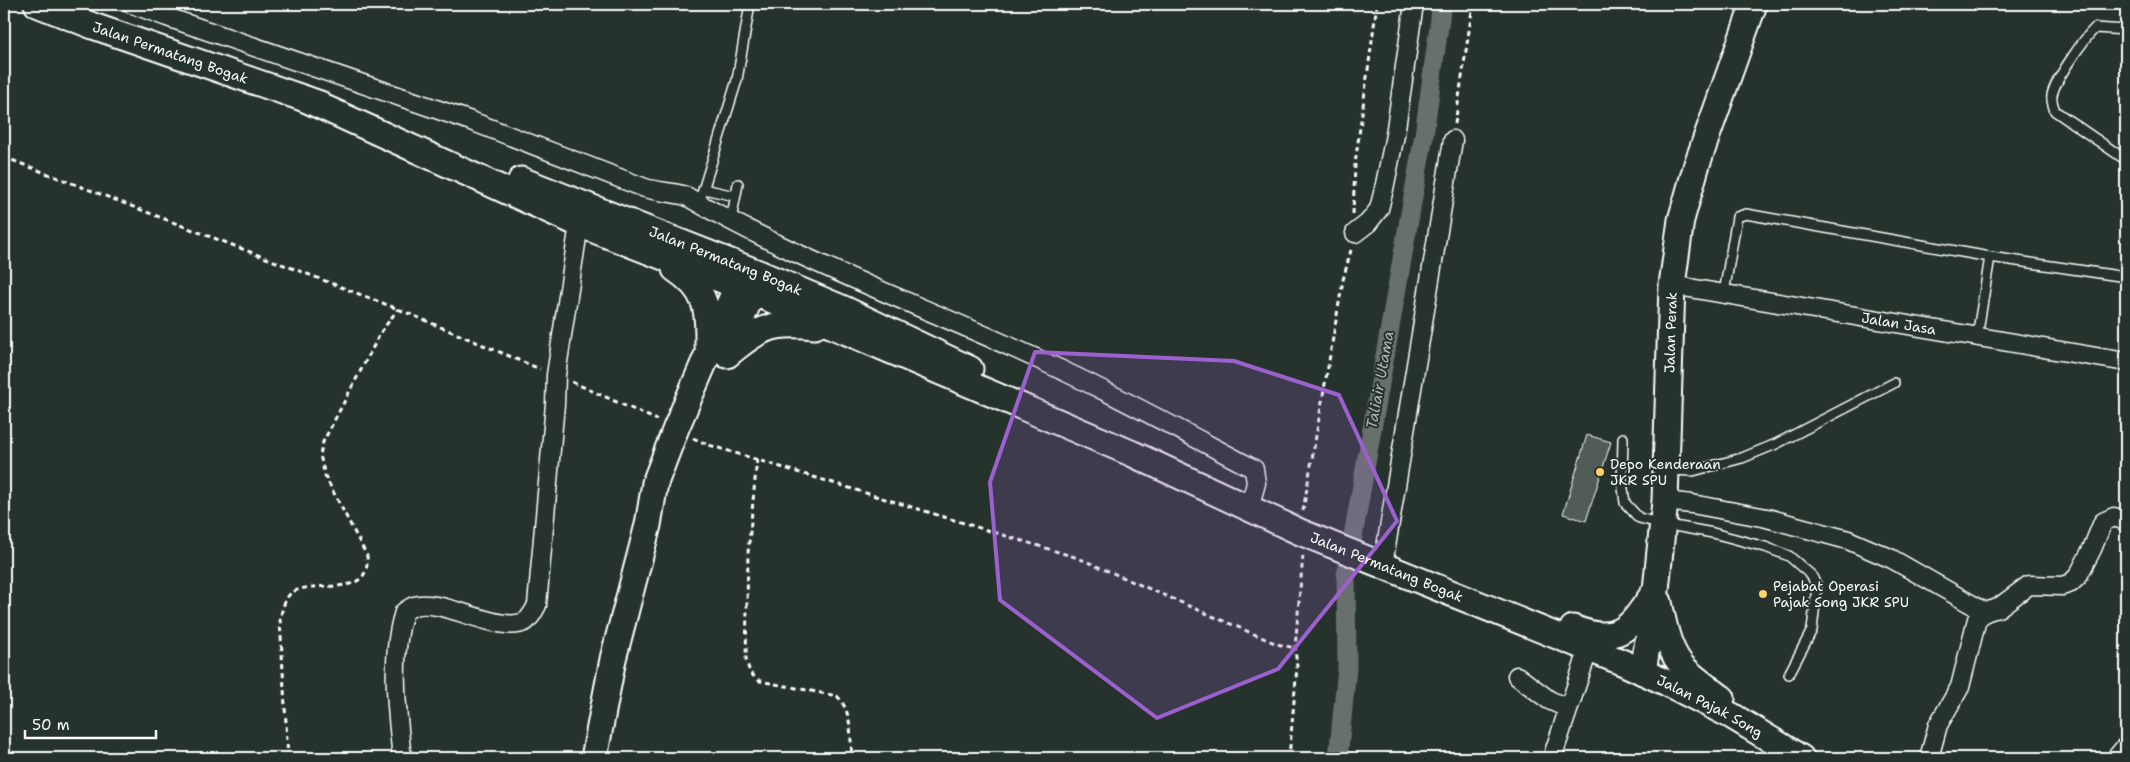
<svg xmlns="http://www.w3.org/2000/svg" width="2130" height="762" viewBox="0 0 2130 762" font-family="'Shantell Sans',sans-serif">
  <rect width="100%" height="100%" fill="#26332d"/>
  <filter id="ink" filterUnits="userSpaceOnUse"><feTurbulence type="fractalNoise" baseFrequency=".02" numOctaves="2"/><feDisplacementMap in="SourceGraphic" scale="10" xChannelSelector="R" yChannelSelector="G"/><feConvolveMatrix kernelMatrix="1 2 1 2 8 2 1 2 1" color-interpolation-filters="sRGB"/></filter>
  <g filter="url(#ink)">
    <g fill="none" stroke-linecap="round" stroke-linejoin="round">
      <path stroke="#67706c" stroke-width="19" d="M 1338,758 L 1347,668 L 1346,576 L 1424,135 L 1442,4"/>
    </g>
    <path fill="#515c57" stroke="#fff" d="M 1587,435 L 1611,442 L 1586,521 L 1563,514 Z"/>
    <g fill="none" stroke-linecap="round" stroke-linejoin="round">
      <defs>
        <g id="lane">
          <path d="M 2126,30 L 2095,28 C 2083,40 2055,80 2052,95 C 2051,101 2053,105 2055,111 L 2126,160"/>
          <path d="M 704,189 L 735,196"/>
          <path d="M 699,203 L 737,80 L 750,4"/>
          <path d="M 731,220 L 738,184"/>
          <path d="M 1724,293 L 1737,217 L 1746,214 L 1990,257 L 2126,277"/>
          <path d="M 1977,337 L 1990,257"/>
          <path d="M 1623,438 L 1622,481 L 1625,503 L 1639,518 L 1663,524 L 1713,533 L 1765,547 L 1789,556 L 1811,575 L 1817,586 L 1812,630 L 1789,674"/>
          <path d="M 1669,470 L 1693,471 L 1742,458 L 1776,444 L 1894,383"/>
        </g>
        <g id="street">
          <path d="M 132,4 L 167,17 L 471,121 L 645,188 C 659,192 672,192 686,196 C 789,256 902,298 1011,347 C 1094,383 1174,427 1254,469 L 1256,483 L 1249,509"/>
          <path d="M 1355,233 L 1368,223 L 1379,209 L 1384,189 L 1395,135 L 1414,4"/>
          <path id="s1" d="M 1672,285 L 2126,362"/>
          <path d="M 1665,501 L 1692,504 L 1767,518 L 1848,540 L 1892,559 L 1985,612 L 1998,608 L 2029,585 L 2062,586 L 2071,583 L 2078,576 L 2092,549 L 2103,522 L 2114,517 L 2126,521"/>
          <path d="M 1383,565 L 1453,140"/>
          <path d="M 1517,676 L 1549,700 L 1567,708"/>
          <path d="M 402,758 C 397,713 390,655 404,612 C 407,610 411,607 414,606 C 442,597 502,636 526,621 C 531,617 534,611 537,605 L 555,404 L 556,375 L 579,224"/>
          <path d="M 1552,758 L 1589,648"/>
          <path d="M 1929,758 L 1938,725 L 1960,687 L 1977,619 L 1985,612"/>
          <path d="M 2116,758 L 2126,746"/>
        </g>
        <g id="secondary">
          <path id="s2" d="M 37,4 L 93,26 L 320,104"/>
          <path id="s3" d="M 305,99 L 579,224 L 753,292 L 1133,454 L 1300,532 L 1624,663 L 1667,683 L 1732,716 L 1801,758"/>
          <path id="s4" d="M 521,180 L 761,274 L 844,309 L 970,369"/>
          <path d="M 675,269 C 708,291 708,309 708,346"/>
          <path d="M 727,352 L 759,278"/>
          <path d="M 727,355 C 760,328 771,321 815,326"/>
          <path d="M 1659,602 C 1664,625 1668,652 1685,669 C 1696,680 1710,689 1722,698"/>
          <path d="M 1573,628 C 1618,646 1629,629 1653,594"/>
          <path id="s5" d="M 1643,672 L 1656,590 L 1665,501 L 1672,285 L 1681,220 L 1697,164 L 1754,4"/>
          <path d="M 594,758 L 613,659 L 648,525 L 655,483 L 676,428 L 743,272"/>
        </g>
      </defs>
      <use href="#lane" stroke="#fff" stroke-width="12"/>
      <use href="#street" stroke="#fff" stroke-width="21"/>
      <use href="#secondary" stroke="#fff" stroke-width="29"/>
      <g stroke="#fff" stroke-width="3" stroke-dasharray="5 4" stroke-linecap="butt">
        <path d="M 1455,124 L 1473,4"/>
        <path d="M 4,157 L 398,309 L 540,369"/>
        <path d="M 1353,214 L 1355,164 L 1377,4"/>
        <path d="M 572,382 L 657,420"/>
        <path d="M 693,438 L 709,445 L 1078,558 L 1277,644 L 1295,648"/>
        <path d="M 757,459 L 748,553 L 746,659 L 750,673 L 760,681 L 837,696 C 853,712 850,737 852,758"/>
        <path d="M 1303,511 L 1343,280 L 1351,250"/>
        <path d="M 288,758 L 280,619 C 282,611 284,600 290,594 C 312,576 371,603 367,556 L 325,476 L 320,455 L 323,442 L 381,332 L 398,309"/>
        <path d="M 1289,758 L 1297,667 L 1295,648 L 1303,555"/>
      </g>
      <use href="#lane" stroke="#26332d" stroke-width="9"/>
      <use href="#street" stroke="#26332d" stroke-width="18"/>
      <use href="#secondary" stroke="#26332d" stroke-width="25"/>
    </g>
  </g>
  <path fill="#9c61cf" fill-opacity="0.2" stroke="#9c61cf" stroke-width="4" stroke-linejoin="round" d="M 1035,352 L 1234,361 L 1339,395 L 1397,521 L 1278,669 L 1157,718 L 1000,600 L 990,482 Z"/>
  <g fill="#ffd166" stroke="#26332d" stroke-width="2">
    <circle cx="1600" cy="472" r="5"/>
    <circle cx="1763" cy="594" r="5"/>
  </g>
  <g text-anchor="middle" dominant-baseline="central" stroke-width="4" stroke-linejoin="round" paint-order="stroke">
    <g font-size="14" fill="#fff" stroke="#26332d">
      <text stroke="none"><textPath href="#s2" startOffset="142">Jalan Permatang Bogak</textPath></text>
      <text stroke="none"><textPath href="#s4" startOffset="220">Jalan Permatang Bogak</textPath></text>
      <text stroke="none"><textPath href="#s1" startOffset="230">Jalan Jasa</textPath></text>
      <text stroke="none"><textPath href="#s5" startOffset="341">Jalan Perak</textPath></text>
      <text stroke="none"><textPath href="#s3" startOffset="1179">Jalan Permatang Bogak</textPath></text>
      <text stroke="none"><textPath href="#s3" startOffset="1531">Jalan Pajak Song</textPath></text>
    </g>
    <g font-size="14" fill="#fff" stroke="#26332d" text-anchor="start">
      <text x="1610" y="464">Depo Kenderaan<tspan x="1610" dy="16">JKR SPU</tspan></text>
      <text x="1773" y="586">Pejabat Operasi<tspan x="1773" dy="16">Pajak Song JKR SPU</tspan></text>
    </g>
    <g font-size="15" font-style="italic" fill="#b3b8b6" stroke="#26332d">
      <text transform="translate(1380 380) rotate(-80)">Taliair Utama</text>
    </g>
  </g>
  <rect width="2130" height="762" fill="none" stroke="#26332d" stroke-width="20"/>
  <rect x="10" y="10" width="2110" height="742" fill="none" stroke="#fff" stroke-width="2" filter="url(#ink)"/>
  <path d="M25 730v8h131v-8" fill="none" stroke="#ffffff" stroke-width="2.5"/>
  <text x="32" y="730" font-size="15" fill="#ffffff" stroke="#26332d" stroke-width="4" paint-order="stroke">50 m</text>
</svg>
